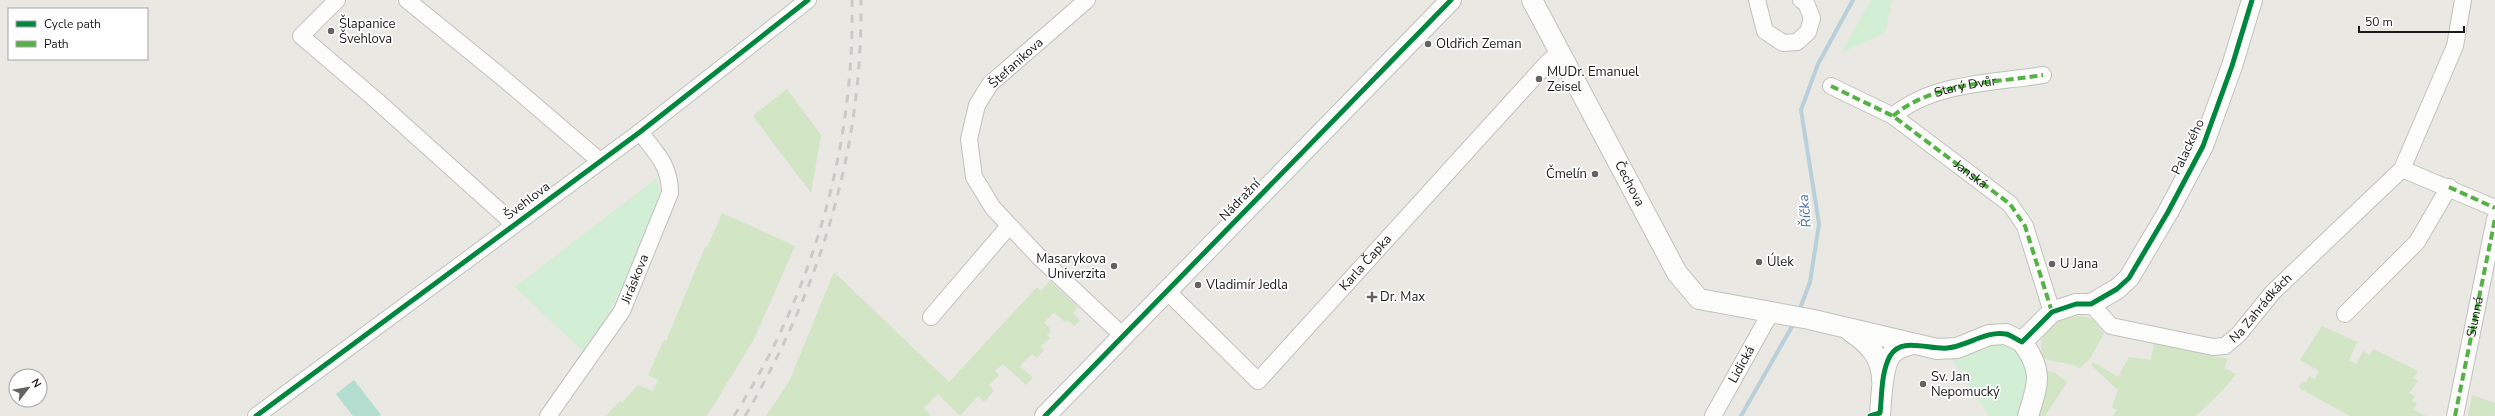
<svg xmlns="http://www.w3.org/2000/svg" width="2495" height="416" viewBox="0 0 2495 416" font-family="'Nunito Sans',sans-serif">
  <rect width="100%" height="100%" fill="#e9e8e3"/>
  <g fill="#d2e5c4">
    <path d="M 787,89 L 821,135 L 811,193 L 753,116 Z"/>
    <path d="M 722,213 L 795,246 L 754,339 L 707,416 L 605,416 L 620,401 L 622,403 L 638,385 L 653,391 L 658,380 L 648,375 L 664,340 L 666,341 L 705,247 L 707,248 Z"/>
    <path d="M 834,272 L 949,382 L 1037,287 L 1041,291 L 1050,281 L 1078,307 L 1073,313 L 1080,321 L 1074,326 L 1068,320 L 1065,322 L 1054,313 L 1044,322 L 1051,330 L 1047,335 L 1050,338 L 1040,347 L 1044,350 L 1037,358 L 1032,354 L 1020,366 L 1033,378 L 1026,385 L 1003,364 L 995,371 L 999,375 L 989,385 L 994,391 L 984,402 L 978,396 L 960,416 L 938,394 L 924,408 L 931,416 L 766,416 L 789,382 Z"/>
    <path d="M 2078,316 L 2091,318 L 2104,333 L 2090,359 L 2080,368 C 2068,362 2056,363 2043,358 C 2035,331 2053,320 2078,316 Z"/>
    <path d="M 2322,326 L 2357,342 L 2349,360 L 2356,364 L 2363,351 L 2370,355 L 2373,349 L 2418,371 L 2413,378 L 2418,381 L 2409,393 L 2415,396 L 2412,401 L 2417,403 L 2413,410 L 2426,416 L 2350,416 L 2299,388 L 2302,381 L 2306,383 L 2309,376 L 2315,379 L 2319,371 L 2300,360 Z"/>
    <path d="M 2154,344 L 2228,359 L 2224,368 L 2236,374 L 2222,391 L 2196,416 L 2113,416 L 2117,410 L 2112,407 L 2118,390 L 2091,365 L 2093,362 L 2118,377 L 2129,357 L 2151,360 Z"/>
    <path d="M 2046,371 L 2054,372 L 2067,382 L 2045,416 L 2035,416 Z"/>
    <path d="M 2472,395 L 2495,403 L 2495,416 L 2468,416 Z"/>
  </g>
  <g fill="#d2eed5">
    <path d="M 1871,0 L 1892,0 L 1885,33 L 1842,52 Z"/>
    <path d="M 657,178 L 660,198 L 630,273 L 603,323 L 583,351 L 515,287 Z"/>
    <path d="M 2005,343 C 2040,359 2029,387 2019,416 L 1989,416 L 1950,356 L 1986,344 Z"/>
  </g>
  <path fill="#b2ddcf" d="M 354,380 L 381,415 L 379,416 L 353,416 L 336,394 Z"/>
  <g fill="none" stroke-linecap="round" stroke-linejoin="round">
    <g stroke="#b9d0da" stroke-width="4">
      <path d="M 1799,311 L 1810,282 L 1819,224 L 1801,110 L 1818,64 L 1853,0"/>
      <path d="M 1741,416 L 1794,323"/>
    </g>
    <defs>
      <g id="minor">
        <path d="M 337,0 L 301,36 L 376,100 L 514,224"/>
        <path d="M 407,0 L 503,78 L 600,161"/>
        <path d="M 1087,0 L 990,84 L 977,105 L 969,139 L 974,177 L 993,208 L 1040,258 L 1123,336"/>
        <path d="M 1757,0 L 1765,31 L 1783,43 L 1797,42 L 1808,32 L 1812,18 L 1806,3 L 1801,0"/>
        <path id="s1" d="M 1831,86 L 1893,116 L 2010,204 L 2025,226 L 2052,312"/>
        <path d="M 1893,116 C 1933,82 1994,83 2043,75"/>
        <path d="M 2402,169 L 2495,208"/>
        <path id="s2" d="M 1167,291 L 1258,381 L 1548,62 L 1561,51"/>
        <path id="s3" d="M 2091,304 L 2111,326 L 2213,347 L 2225,346 L 2239,334 L 2273,292 L 2402,169 L 2455,46 L 2463,0"/>
        <path d="M 2345,314 L 2417,242 L 2449,187"/>
        <path d="M 931,317 L 1009,226"/>
        <path d="M 256,416 L 640,132 L 808,0"/>
        <path id="s4" d="M 548,416 L 622,311 L 670,193 C 670,165 656,153 640,132"/>
        <path id="s5" d="M 1713,416 L 1771,312"/>
        <path d="M 2455,416 L 2495,219"/>
      </g>
      <g id="tertiary">
        <path id="s6" d="M 1532,0 L 1677,273 L 1699,299 L 1809,319 L 1937,349 L 1957,348 L 1989,335 L 2006,334 L 2022,342 L 2052,312 L 2076,304 L 2091,304 L 2117,289 L 2129,278 L 2168,212 L 2203,146 L 2232,66 L 2252,0"/>
        <path d="M 1850,331 C 1868,343 1882,357 1882,380"/>
        <path d="M 2022,342 C 2044,371 2038,384 2028,416"/>
        <path d="M 1045,416 L 1451,0"/>
        <path d="M 1880,416 C 1881,401 1882,367 1891,355 C 1896,348 1905,346 1913,344"/>
      </g>
    </defs>
    <use href="#minor" stroke="#c0c0be" stroke-width="18"/>
    <use href="#tertiary" stroke="#c0c0be" stroke-width="22"/>
    <use href="#minor" stroke="#fcfcfb" stroke-width="16"/>
    <use href="#tertiary" stroke="#fcfcfb" stroke-width="20"/>
    <g stroke="#c9c9c8" stroke-width="3" stroke-dasharray="8 8" stroke-linecap="butt">
      <path d="M 734,416 C 813,293 855,147 852,0"/>
      <path d="M 745,416 C 820,289 863,149 861,0"/>
    </g>
    <g stroke="#55b145" stroke-width="4" stroke-dasharray="8 4" stroke-linecap="butt">
      <path d="M 1831,86 L 1893,116 L 2010,204 L 2025,226 L 2052,312"/>
      <path id="s7" d="M 1893,116 C 1933,82 1994,83 2043,75"/>
      <path d="M 2449,187 L 2495,208"/>
      <path id="s8" d="M 2455,416 L 2495,219"/>
    </g>
    <defs>
      <g id="cycleway">
        <path d="M 256,416 L 640,132 L 808,0"/>
        <path d="M 1045,416 L 1451,0"/>
        <path d="M 1870,416 L 1880,413 C 1882,396 1881,372 1890,356 C 1901,336 1930,350 1947,348 C 1966,347 1986,330 2006,334 C 2011,335 2017,340 2022,342 L 2052,312 L 2076,304 L 2091,304 L 2117,289 L 2129,278 L 2168,212 L 2203,146 L 2232,66 L 2252,0"/>
      </g>
    </defs>
    <use href="#cycleway" stroke="#fff" stroke-width="8"/>
    <use href="#cycleway" stroke="#00873e" stroke-width="5"/>
  </g>
  <g fill="#636361" stroke="#fff" stroke-width="1.5">
    <circle cx="331" cy="31" r="4"/>
    <circle cx="1428" cy="44" r="4"/>
    <circle cx="1539" cy="79" r="4"/>
    <circle cx="1595" cy="174" r="4"/>
    <circle cx="1759" cy="262" r="4"/>
    <circle cx="2052" cy="264" r="4"/>
    <circle cx="1114" cy="266" r="4"/>
    <circle cx="1198" cy="285" r="4"/>
    <path d="M1370 291h4v4h4v4h-4v4h-4v-4h-4v-4h4z"/>
    <circle cx="1923" cy="384" r="4"/>
  </g>
  <g text-anchor="middle" dominant-baseline="central" stroke-width="3.5" stroke-linejoin="round" paint-order="stroke">
    <g font-size="13" fill="#1b1b1b" stroke="#fff" text-anchor="start">
      <text x="339" y="24">Šlapanice<tspan x="339" dy="15">Švehlova</tspan></text>
      <text x="1436" y="44">Oldřich Zeman</text>
      <text x="1547" y="72">MUDr. Emanuel<tspan x="1547" dy="15">Zeisel</tspan></text>
      <text x="1587" y="174" text-anchor="end">Čmelín</text>
      <text x="1106" y="259" text-anchor="end">Masarykova<tspan x="1106" dy="15">Univerzita</tspan></text>
      <text x="1767" y="262">Úlek</text>
      <text x="2060" y="264">U Jana</text>
      <text x="1206" y="285">Vladimír Jedla</text>
      <text x="1380" y="297">Dr. Max</text>
      <text x="1931" y="377">Sv. Jan<tspan x="1931" dy="15">Nepomucký</tspan></text>
    </g>
    <g font-size="13" fill="#1b1b1b" stroke="#fff">
      <text transform="translate(1016 63) rotate(-42)">Štefanikova</text>
      <text stroke="none"><textPath href="#s7" startOffset="79">Starý Dvůr</textPath></text>
      <text transform="translate(2188 147) rotate(-65)">Palackého</text>
      <text stroke="none"><textPath href="#s1" startOffset="166">Janská</textPath></text>
      <text stroke="none"><textPath href="#s6" startOffset="208">Čechova</textPath></text>
      <text transform="translate(1240 200) rotate(-46)">Nádražní</text>
      <text transform="translate(527 201) rotate(-37)">Švehlova</text>
      <text stroke="none"><textPath href="#s2" startOffset="288">Karla Čapka</textPath></text>
      <text stroke="none"><textPath href="#s4" startOffset="163">Jiráskova</textPath></text>
      <text stroke="none"><textPath href="#s3" startOffset="198">Na Zahrádkách</textPath></text>
      <text stroke="none"><textPath href="#s8" startOffset="101">Slunná</textPath></text>
      <text stroke="none"><textPath href="#s5" startOffset="59">Lidická</textPath></text>
    </g>
    <g font-size="14" font-style="italic" fill="#5170a0" stroke="#fff">
      <text transform="translate(1805 211) rotate(-96)">Říčka</text>
    </g>
  </g>
  <rect x="8" y="8" width="140" height="52" fill="#ffffff" stroke="#a4a4a4"/>
  <rect x="16" y="21" width="20" height="6" fill="#00873e" stroke="#a4a4a4"/>
  <text x="44" y="28" font-size="12" fill="#1b1b1b">Cycle path</text>
  <rect x="16" y="41" width="20" height="6" fill="#55b145" stroke="#a4a4a4"/>
  <text x="44" y="48" font-size="12" fill="#1b1b1b">Path</text>
  <g transform="translate(28 388) rotate(59)"><circle r="19" fill="#ffffff" stroke="#a4a4a4"/>
  <path d="M0-3L7 15L0 10L-7 15Z" fill="#636361"/>
  <text y="-6" font-size="11" font-weight="bold" text-anchor="middle" fill="#1b1b1b">N</text>
  </g>
  <path d="M2359 26v6h105v-6" fill="none" stroke="#1b1b1b" stroke-width="2"/>
  <text x="2365" y="26" font-size="12" fill="#1b1b1b" stroke="#ffffff" stroke-width="3" paint-order="stroke">50 m</text>
</svg>
